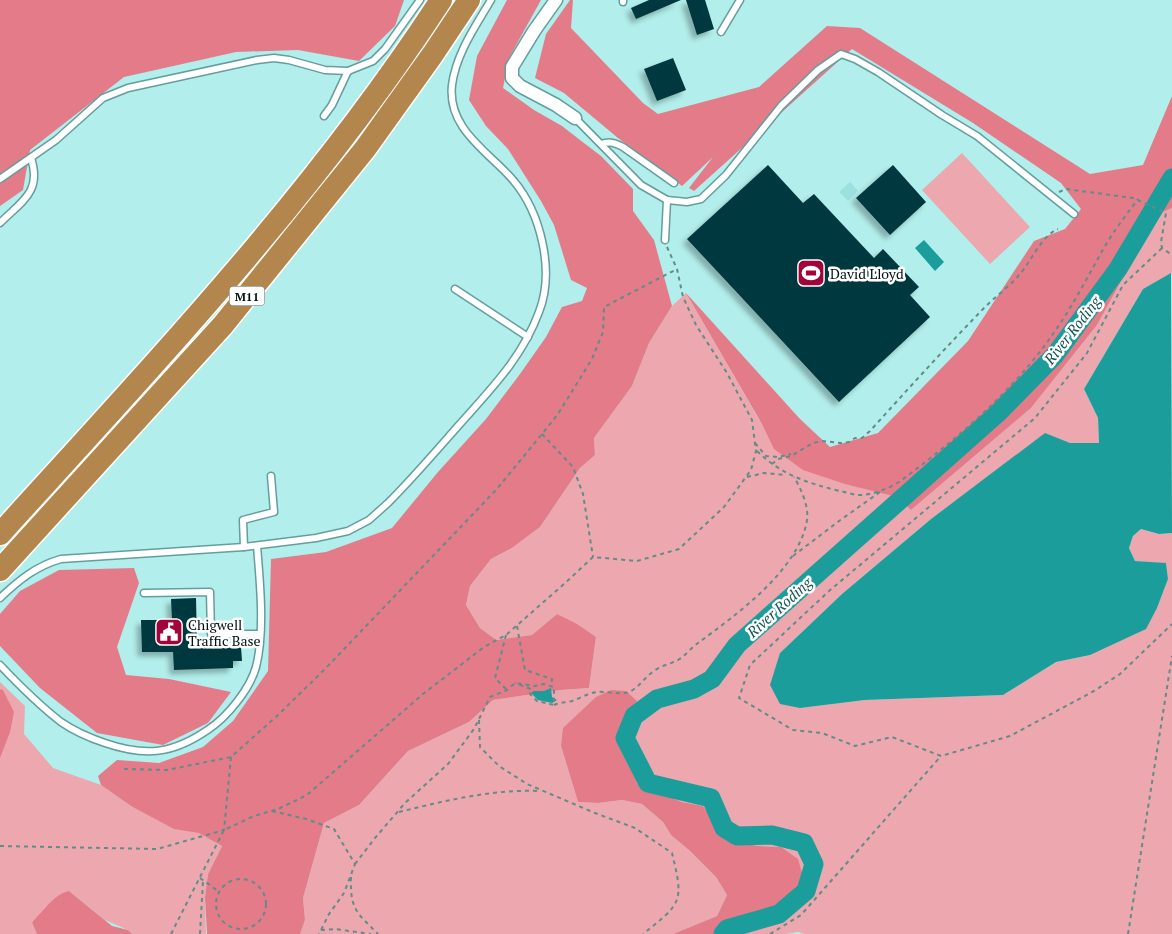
<svg xmlns="http://www.w3.org/2000/svg" width="1172" height="934" viewBox="0 0 1172 934" font-family="'PT Serif',serif">
  <defs>
    <filter id="shadow"><feDropShadow dx="-4.5" dy="4.5" stdDeviation="2.5" flood-color="#0004"/></filter>
  </defs>
  <rect width="100%" height="100%" fill="#b2eeeb"/>
  <path fill="#9ce1df" d="M 850,182 L 858,191 L 848,201 L 839,192 Z"/>
  <g fill="#eca8ae">
    <path d="M 962,153 L 1030,227 L 990,264 L 922,190 Z"/>
    <path d="M 1172,208 L 1172,273 L 1143,289 L 1084,389 L 1098,418 L 1099,443 L 1070,443 L 1045,434 L 931,519 L 842,594 L 780,653 L 800,708 L 865,700 L 1003,695 L 1056,662 L 1090,655 L 1157,608 L 1168,579 L 1166,564 L 1135,561 L 1129,548 L 1133,536 L 1141,529 L 1159,534 L 1172,533 L 1172,934 L 805,934 L 798,932 L 785,934 L 715,934 L 728,923 L 749,917 L 790,892 L 804,880 L 781,847 L 758,846 L 736,841 L 725,836 L 703,806 L 682,802 L 638,784 L 621,739 L 561,746 L 578,802 L 598,803 L 622,800 L 642,804 L 663,822 L 671,835 L 690,851 L 716,877 L 727,895 L 717,916 L 673,934 L 300,934 L 305,920 L 303,898 L 324,823 L 359,805 L 408,751 L 469,722 L 493,700 L 561,690 L 589,688 L 596,637 L 557,614 L 532,635 L 495,640 L 480,628 L 466,605 L 470,586 L 491,559 L 512,548 L 540,527 L 580,468 L 595,455 L 594,438 L 632,386 L 649,343 L 672,306 L 686,293 L 760,421 L 897,497 L 911,510 L 1031,408 L 1097,325 L 1158,214 Z"/>
    <path d="M 0,682 L 25,706 L 24,734 L 53,768 L 101,785 L 131,806 L 195,829 L 222,846 L 208,874 L 205,897 L 206,934 L 132,934 L 128,930 L 105,920 L 69,891 L 55,908 L 32,921 L 37,934 L 0,934 Z"/>
  </g>
  <g fill="#e47b89">
    <path d="M 0,0 L 404,0 L 395,26 L 359,61 L 298,50 L 236,52 L 124,77 L 30,150 L 23,190 L 0,206 Z"/>
    <path d="M 507,0 L 541,0 L 509,58 L 503,88 L 534,110 L 562,126 L 580,140 L 601,156 L 633,189 L 633,211 L 654,240 L 672,306 L 649,343 L 632,386 L 594,438 L 595,455 L 580,468 L 540,527 L 512,548 L 491,559 L 470,586 L 466,605 L 480,628 L 496,640 L 532,635 L 557,614 L 577,624 L 596,637 L 589,688 L 561,690 L 493,700 L 469,722 L 408,751 L 359,805 L 324,823 L 303,898 L 305,920 L 300,934 L 207,934 L 205,897 L 208,874 L 222,846 L 199,833 L 174,829 L 131,806 L 101,785 L 98,776 L 117,760 L 159,763 L 203,747 L 233,721 L 268,671 L 271,559 L 326,552 L 392,528 L 438,472 L 486,419 L 520,374 L 546,337 L 562,307 L 582,301 L 587,288 L 571,280 L 554,225 L 541,201 L 508,149 L 486,126 L 469,100 L 477,56 Z"/>
    <path d="M 570,0 L 573,0 L 571,28 L 643,103 L 658,114 L 759,87 L 827,26 L 860,28 L 1090,174 L 1143,165 L 1172,96 L 1172,208 L 1158,214 L 1097,325 L 1031,408 L 911,510 L 897,497 L 845,484 L 803,470 L 774,449 L 762,424 L 686,293 L 800,419 L 830,447 L 878,433 L 968,341 L 1034,241 L 1065,229 L 1081,209 L 1061,183 L 973,123 L 852,49 L 694,191 L 689,188 L 713,157 L 682,186 L 618,138 L 564,93 L 535,78 L 546,34 Z"/>
    <path d="M 134,568 L 139,583 L 117,647 L 126,675 L 169,679 L 231,692 L 208,723 L 163,745 L 97,733 L 40,688 L 0,646 L 0,614 L 20,591 L 59,570 Z"/>
    <path d="M 0,689 L 3,690 L 14,712 L 10,732 L 0,758 Z"/>
    <path d="M 611,690 L 626,691 L 637,701 L 627,718 L 621,739 L 638,784 L 682,802 L 703,806 L 725,836 L 736,841 L 758,846 L 781,847 L 798,859 L 804,880 L 775,907 L 749,917 L 728,923 L 715,934 L 673,934 L 717,916 L 727,895 L 716,877 L 690,851 L 671,835 L 663,822 L 642,804 L 622,800 L 598,803 L 578,802 L 561,746 L 563,728 L 596,697 Z"/>
    <path d="M 69,891 L 112,926 L 128,930 L 132,934 L 37,934 L 32,922 C 44,911 54,894 69,891 Z"/>
  </g>
  <g fill="#1b9e9b">
    <path d="M 924,240 L 944,262 L 935,271 L 915,248 Z"/>
    <path d="M 1171,273 L 1172,533 L 1159,534 L 1141,529 L 1133,536 L 1129,548 L 1135,561 L 1166,563 L 1168,579 L 1157,608 L 1146,629 L 1090,655 L 1056,662 L 1003,695 L 865,700 L 800,708 L 780,704 L 770,685 L 780,653 L 842,594 L 931,519 L 1045,433 L 1070,443 L 1099,443 L 1098,418 L 1084,389 L 1143,289 Z"/>
    <path d="M 551,688 L 552,697 L 557,700 L 552,703 L 538,700 L 531,693 L 534,691 L 544,691 Z"/>
  </g>
  <g fill="none" stroke-linecap="round" stroke-linejoin="round">
    <path stroke="#1b9e9b" stroke-width="19" d="M 723,934 L 727,929 L 779,914 L 806,891 L 814,864 L 804,843 L 772,835 L 737,836 L 724,828 L 711,798 L 648,783 L 625,738 L 634,716 L 657,699 L 694,689 L 712,679 L 737,645 L 998,413 L 1055,355 L 1118,269 L 1172,178"/>
  </g>
  <g fill="#053841" filter="url(#shadow)">
    <path d="M 649,0 L 681,0 L 636,19 L 631,8 Z"/>
    <path d="M 686,0 L 705,0 L 714,29 L 697,35 Z"/>
    <path d="M 673,58 L 686,90 L 657,101 L 644,69 Z"/>
    <path d="M 768,165 L 803,203 L 814,194 L 874,258 L 883,249 L 919,287 L 910,295 L 930,317 L 839,402 L 687,239 Z"/>
    <path d="M 893,165 L 926,202 L 890,235 L 856,198 Z"/>
    <path d="M 196,598 L 197,644 L 225,643 L 225,648 L 241,647 L 242,661 L 233,661 L 233,668 L 174,670 L 173,652 L 142,652 L 141,620 L 172,620 L 171,599 Z"/>
  </g>
  <g fill="none" stroke-linecap="round" stroke-linejoin="round">
    <defs>
      <g id="service">
        <path d="M 623,2 L 623,0"/>
        <path d="M 721,32 L 740,0"/>
        <path d="M 324,116 L 332,105 L 348,71"/>
        <path d="M 575,118 L 641,185 L 667,200 L 687,202 L 701,199 L 726,175 L 781,106 L 818,70 L 841,54 L 855,59 L 878,72 L 942,115 L 977,136 L 1074,214"/>
        <path d="M 601,144 C 610,141 615,143 623,147 L 674,183"/>
        <path d="M 0,179 L 56,140 L 103,98 L 128,88 L 257,60 L 274,58 L 289,60 L 325,70 L 348,71 L 373,61 L 385,49 L 420,0"/>
        <path d="M 0,223 C 22,201 42,192 31,158"/>
        <path d="M 665,240 L 667,200"/>
        <path d="M 455,289 L 528,337"/>
        <path d="M 244,547 L 243,520 L 274,512 L 271,476"/>
        <path d="M 144,593 L 210,592 L 211,634 L 259,634"/>
        <path d="M 0,598 C 19,580 36,566 61,559 L 244,547 L 316,538 L 348,531 L 369,520 L 388,503 C 413,478 436,451 459,425 C 491,389 522,358 539,312 C 555,271 541,213 513,180 C 489,152 447,129 452,85 C 456,54 475,27 491,0"/>
        <path d="M 0,665 C 19,685 39,705 61,722 C 74,731 90,738 105,743 C 146,757 173,754 209,729 C 227,717 250,689 256,667 C 265,632 260,582 257,546"/>
      </g>
      <path id="minor" d="M 556,0 L 534,31 L 512,67 L 512,78 L 520,86 L 556,105 L 575,118"/>
      <g id="motorway">
        <path d="M 0,534 C 155,363 315,194 441,0"/>
        <path d="M 0,570 L 223,325 L 365,149 L 433,54 L 469,0"/>
      </g>
    </defs>
    <use href="#service" stroke="#649e9c" stroke-width="9"/>
    <use href="#minor" stroke="#649e9c" stroke-width="15"/>
    <use href="#motorway" stroke="#fff" stroke-width="25"/>
    <g stroke="#638b89" stroke-width="2" stroke-dasharray="4 4" stroke-linecap="butt">
      <path d="M 1059,192 L 1066,189 L 1133,198 L 1166,213 L 1161,242 L 1162,248 L 1172,255"/>
      <path d="M 1162,248 L 1123,285 L 1087,353 L 1035,418 L 829,591 L 750,665 L 739,698 L 793,730 L 822,733 L 855,746 L 892,737 L 941,756 L 1010,736 L 1094,691 L 1120,674 L 1172,624"/>
      <path d="M 542,434 L 573,467 L 583,494 L 593,557"/>
      <path d="M 755,443 L 766,456 L 778,457 L 791,454"/>
      <path d="M 757,451 C 782,475 807,483 840,491 C 846,492 853,495 859,495 C 873,495 887,489 899,482 C 956,440 1015,390 1055,331 C 1074,304 1089,274 1105,246 C 1115,229 1127,214 1138,199"/>
      <path d="M 772,464 L 778,459 L 791,456 L 813,443 L 822,441 L 841,443 L 849,442 L 855,438 L 862,438 L 870,431 C 908,389 946,347 985,307 C 996,296 1009,287 1019,275 C 1031,262 1042,235 1058,229"/>
      <path d="M 747,477 L 764,473 L 785,475"/>
      <path d="M 793,556 L 839,521 L 880,492"/>
      <path d="M 517,626 L 525,670 L 552,679 L 551,686"/>
      <path d="M 506,635 L 495,678 L 507,690"/>
      <path d="M 554,705 C 560,702 562,703 568,702 C 578,700 587,693 597,692 C 607,691 622,696 631,691 C 640,686 645,677 654,671 C 660,666 670,664 678,660 C 685,656 691,648 698,643 C 736,615 799,570 807,520 C 809,506 801,489 794,477"/>
      <path d="M 479,720 L 480,747 L 499,766 L 527,784 L 595,813 L 635,828 L 672,853 C 684,902 682,903 643,934"/>
      <path d="M 124,769 L 167,770 L 231,757 L 278,715 L 325,669 L 496,490 L 542,434 L 558,414 L 592,359 L 603,332 L 604,307 L 677,269"/>
      <path d="M 272,811 L 306,819 L 334,829 L 355,864 L 344,893 L 329,914 L 319,934"/>
      <path d="M 399,812 C 444,801 492,789 539,791"/>
      <path d="M 0,846 L 157,849 L 224,830 L 231,757"/>
      <path d="M 355,864 L 375,838 L 405,803 L 448,764 L 474,729 L 490,697 L 507,690 L 515,683 L 535,686 L 543,684 L 554,687 L 554,705 L 537,701 L 530,694 L 531,689 L 515,683"/>
      <path d="M 351,877 C 350,909 356,912 378,934"/>
      <path d="M 200,878 L 218,891"/>
      <circle cx="241" cy="904" r="25"/>
      <path d="M 321,930 L 335,929 L 371,934"/>
      <path d="M 171,934 L 224,830 L 254,816 L 278,809 L 307,795 L 423,694 L 484,647 L 506,635 L 564,584 L 593,557 L 637,561 L 679,549 L 724,507 L 751,470 L 756,451 L 752,420 L 727,373 L 696,325 L 683,297 L 677,269 L 667,247"/>
      <path d="M 200,934 L 203,881"/>
      <path d="M 770,934 L 801,915 L 941,756"/>
      <path d="M 1128,934 L 1172,656"/>
    </g>
    <use href="#service" stroke="#fff" stroke-width="6"/>
    <use href="#minor" stroke="#fff" stroke-width="12"/>
    <use href="#motorway" stroke="#b2864c" stroke-width="22"/>
  </g>
  <defs>
    <symbol id="stadium-square" viewBox="-11 -11 22 22"><rect x="-9" y="-9" width="18" height="18" rx="4" fill="#a2043a" stroke="#fff"/><path d="M0-5a6.5 5 0 1 0 0 10a6.5 5 0 1 0 0-10ZM-3.5-1.8h7v3.6h-7Z" fill="#fff"/></symbol>
    <symbol id="civic-square" viewBox="-11 -11 22 22"><rect x="-9" y="-9" width="18" height="18" rx="4" fill="#a2043a" stroke="#fff"/><path d="M-.6-6.5H3V-4.5H.6V-3L4-1V1h2V6H-6V1h2V-1L-.6-3ZM-1.2 2.5V6h2.4V2.5Z" fill="#fff"/></symbol>
  </defs>
  <g fill-rule="evenodd">
    <use href="#stadium-square" x="795" y="257" width="32" height="32"/>
    <use href="#civic-square" x="153" y="616" width="32" height="32"/>
  </g>
  <g text-anchor="middle" dominant-baseline="central" stroke-width="5" stroke-linejoin="round" paint-order="stroke">
    <rect fill="#fff" stroke="#4c5857" stroke-width="1" x="229.5" y="286.5" width="35" height="19" rx="4"/>
    <g font-size="12" font-weight="bold" fill="#00100f">
      <text x="247" y="296">M11</text>
    </g>
    <g font-size="14" fill="#00100f" stroke="#fff" text-anchor="start">
      <text x="830" y="273">David Lloyd</text>
      <text x="188" y="624">Chigwell<tspan x="188" dy="16">Traffic Base</tspan></text>
    </g>
    <g font-size="15" font-style="italic" fill="#105452" stroke="#fff">
      <text transform="translate(1072 330) rotate(-52)">River Roding</text>
      <text transform="translate(779 607) rotate(-42)">River Roding</text>
    </g>
  </g>
</svg>
